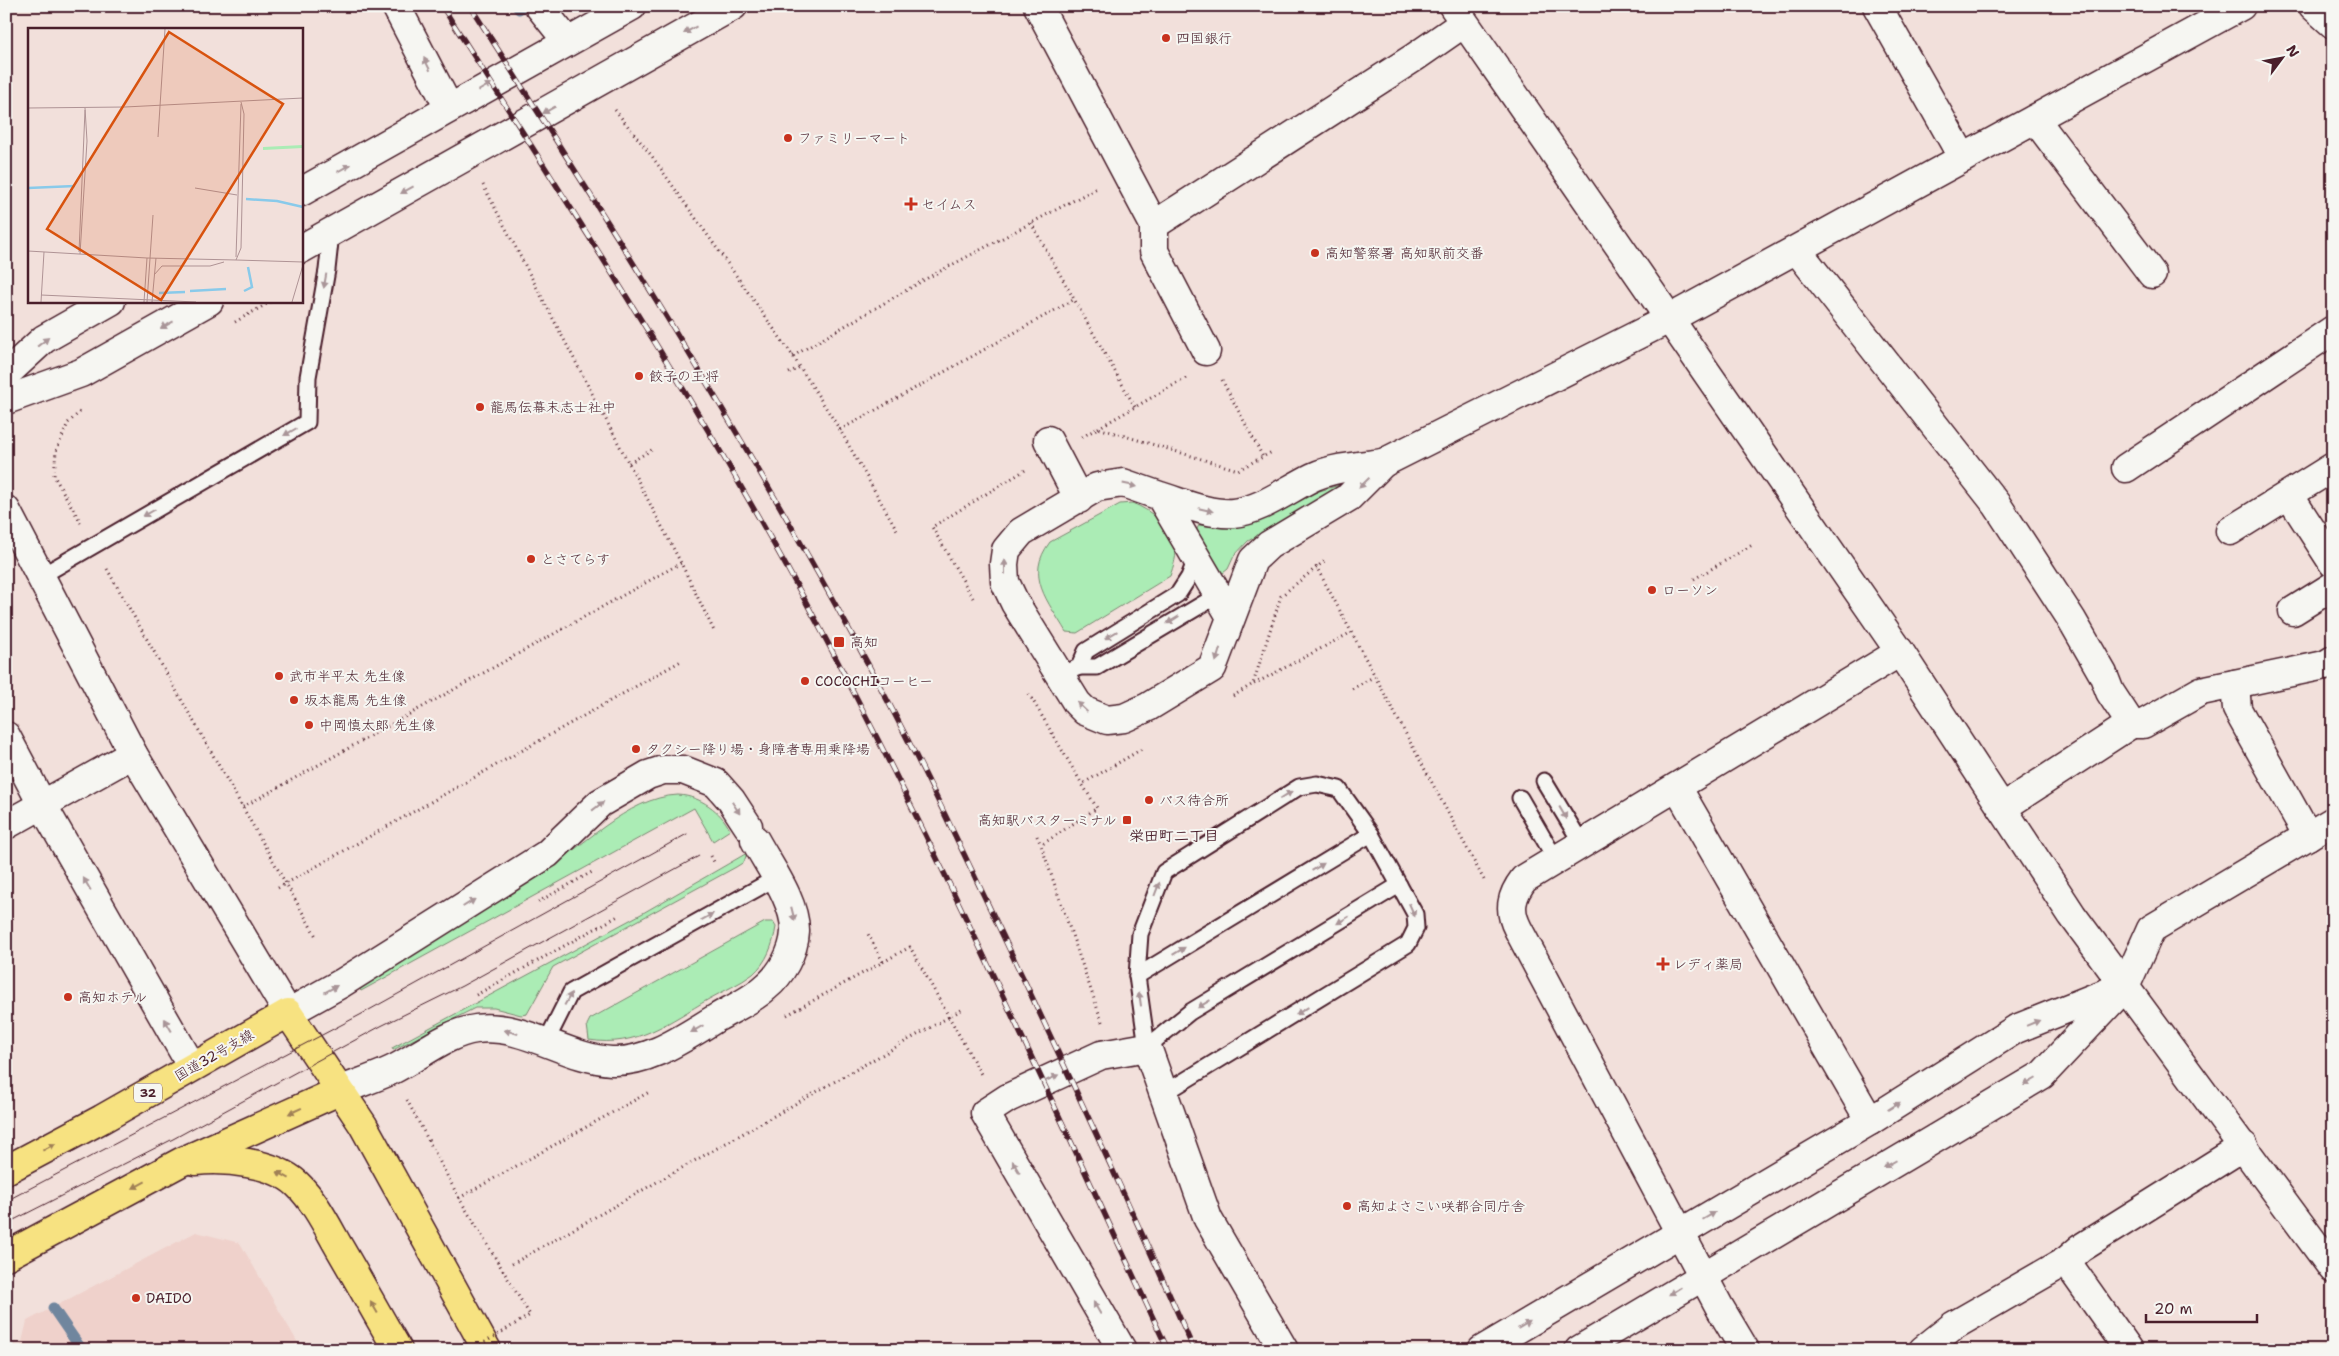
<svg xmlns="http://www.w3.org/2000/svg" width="2339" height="1356" viewBox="0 0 2339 1356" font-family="'Shantell Sans','Klee One',sans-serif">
  <rect width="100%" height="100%" fill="#f2e0db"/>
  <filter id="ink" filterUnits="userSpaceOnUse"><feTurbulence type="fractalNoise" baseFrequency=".02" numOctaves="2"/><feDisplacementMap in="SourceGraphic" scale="10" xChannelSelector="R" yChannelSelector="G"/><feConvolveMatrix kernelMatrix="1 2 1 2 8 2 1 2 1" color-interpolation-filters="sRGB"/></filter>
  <g filter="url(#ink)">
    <path fill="#efd1cb" d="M 196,1232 L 240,1243 L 302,1350 L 20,1350 L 27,1321 Z"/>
    <g fill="#abecb5" stroke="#7a8670">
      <path d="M 1346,483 L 1301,512 L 1248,541 L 1234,556 L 1228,569 L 1223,573 L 1219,572 L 1195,533 L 1199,525 L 1224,528 L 1243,525 L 1306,495 Z"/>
      <path d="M 1132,503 C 1151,510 1168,525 1175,545 C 1178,554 1173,567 1170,576 L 1077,633 L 1066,632 C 1048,601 1024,576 1050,542 L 1120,504 Z"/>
      <path d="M 678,795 C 700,796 721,811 730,830 L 713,841 L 694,808 L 361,991 L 359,988 C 419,951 479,914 539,875 C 581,849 627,797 678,795 Z"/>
      <path d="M 747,853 L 744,862 L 736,867 L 553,967 L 527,1014 L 521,1015 L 494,1008 L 475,1008 L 393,1050 L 392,1048 L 643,913 Z"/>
      <path d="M 765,922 L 773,922 L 776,927 C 773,945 767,962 753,974 C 740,984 723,991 709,999 C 669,1022 637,1048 589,1040 L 587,1025 L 590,1019 Z"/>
    </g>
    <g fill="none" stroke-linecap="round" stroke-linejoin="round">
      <g stroke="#70869e" stroke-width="11">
        <path d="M 517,6 L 519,9"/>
        <path d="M 53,1308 L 82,1350"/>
      </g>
      <defs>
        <g id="lane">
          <path d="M 41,576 L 307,422 L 308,377 L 327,270 L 331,233"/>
          <path d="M 1079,667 L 1097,667 L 1223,592"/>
          <path d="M 1072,670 L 1079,667 L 1086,651 L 1178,594 L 1189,577 L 1196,559"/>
          <path d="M 1544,781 L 1582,844"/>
          <path d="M 1520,798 L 1556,860"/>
          <path d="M 1137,976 L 1371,834"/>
          <path d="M 546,1042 L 571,992 L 776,878"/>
          <path d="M 1147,1047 L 1137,976 L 1140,934 L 1164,872 L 1299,787 L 1317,784 L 1339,789 L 1371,834 L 1415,914 L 1416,928 L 1408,944 L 1163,1094"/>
          <path d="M 1147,1047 L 1190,1012 L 1399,885"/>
        </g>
        <g id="street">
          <path d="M 396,6 L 449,108"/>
          <path d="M 539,6 L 567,41"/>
          <path d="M 1038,6 L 1154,225 L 1415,57 L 1464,23"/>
          <path d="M 1877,6 L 1963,158"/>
          <path d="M 2313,6 L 2333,24"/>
          <path d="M 2035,119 L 2152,274"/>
          <path d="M 1154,225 L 1154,251 L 1206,351"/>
          <path d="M 1797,250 L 1997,505 L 2072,620 L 2103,674 L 2110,692 L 2131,724 L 2002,808"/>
          <path d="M 1048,440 L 1079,499"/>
          <path d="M 2126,468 L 2333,330"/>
          <path d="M 2289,495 L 2333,563"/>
          <path d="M 1160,496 C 1183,503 1209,515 1233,513 C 1262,510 1288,489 1313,477 C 1335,467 1360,466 1383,463 L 1349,497 L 1269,545 L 1253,560 L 1212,668 L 1148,707 L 1124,718 L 1107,720 L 1085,711 L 1077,703 L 1015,603 L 1005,582 L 1004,564 L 1006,550 L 1021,532 L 1097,487 L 1123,483 L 1160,496 L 1231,617"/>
          <path d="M 2230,531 L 2333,467"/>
          <path d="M 2293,611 L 2333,586"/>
          <path d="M 2235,684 L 2237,709 L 2308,836"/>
          <path d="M 2131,724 L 2143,724 L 2201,691 L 2325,665 L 2333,660"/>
          <path d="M 6,736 L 43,806 L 192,1067"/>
          <path d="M 1677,787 L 1870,1121"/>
          <path d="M 6,825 L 133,754"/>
          <path d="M 2126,985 L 2151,929 L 2333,821"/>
          <path d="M 288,1013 L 342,983 L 547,854 L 600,803 L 648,775 L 663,770 L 683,770 L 716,783 L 731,800 L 748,826"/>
          <path d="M 339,1091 C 356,1084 375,1078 392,1070 C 419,1057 446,1033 476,1029 C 524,1023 565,1058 611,1061 C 650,1063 686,1036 718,1017 C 734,1008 752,1000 766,987 C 781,975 794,952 795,932 C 796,902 769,866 755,840"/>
          <path d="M 2066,1261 L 2081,1248 L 2244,1146"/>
          <path d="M 1122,1350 L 985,1113 L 1008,1098 L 1101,1055 L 1147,1047"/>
          <path d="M 1745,1350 L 1720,1308 L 1518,929 C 1508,910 1511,896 1524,879 L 1900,652"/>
          <path d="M 1923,1350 L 1953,1326 L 2066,1261 L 2129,1350"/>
        </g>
        <g id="secondary">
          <path d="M 1453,6 L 1900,652 L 2072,915 L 2333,1269"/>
          <path d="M 301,192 L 632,6"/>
          <path d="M 301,249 L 733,6"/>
          <path d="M 6,374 L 44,339 L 111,301"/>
          <path d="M 6,400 L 81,373 L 209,301"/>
          <path d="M 1383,463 L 1669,319 L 2241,6"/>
          <path d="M 6,510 L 133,754 L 288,1013"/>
          <path d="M 1147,1047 L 1208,1219 L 1284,1350"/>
          <path d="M 1482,1350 L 1870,1121 L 2016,1029 L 2126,985"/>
          <path d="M 1579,1350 L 2042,1075 L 2120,992"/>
        </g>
        <g id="highway">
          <path d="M 195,1161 C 225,1158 273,1162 297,1184 C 315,1201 327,1226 339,1247 C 359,1281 378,1316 398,1350"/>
          <path d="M 6,1170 L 102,1119 L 288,1013 L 363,1125 L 487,1350"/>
          <path d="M 6,1256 L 181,1162 L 339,1091"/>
        </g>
      </defs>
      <use href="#lane" stroke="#4a1f2b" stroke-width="19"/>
      <use href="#street" stroke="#4a1f2b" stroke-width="31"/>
      <use href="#secondary" stroke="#4a1f2b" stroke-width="31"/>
      <use href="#highway" stroke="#4a1f2b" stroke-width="31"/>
      <g stroke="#4a1f2b" stroke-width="3" stroke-dasharray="1 4" stroke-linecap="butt">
        <path d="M 615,110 L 651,155 L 793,356 L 840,430 L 897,530"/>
        <path d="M 483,185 L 681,563 L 715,633"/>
        <path d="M 1031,223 L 1135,407"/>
        <path d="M 235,322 L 272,301"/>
        <path d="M 793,356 L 931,276 L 1097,188"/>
        <path d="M 789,373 L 800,367"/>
        <path d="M 1222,380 L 1263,457"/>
        <path d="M 1098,428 L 1188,377"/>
        <path d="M 840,430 L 1075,299"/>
        <path d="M 1082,437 L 1098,428 L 1238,470 L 1272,452"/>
        <path d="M 629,463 L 655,448"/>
        <path d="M 81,523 L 54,476 L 56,451 L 68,423 L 82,410"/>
        <path d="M 1316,566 L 1484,880"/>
        <path d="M 107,569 L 317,938"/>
        <path d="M 1694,579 L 1754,544"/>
        <path d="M 973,598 L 932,527 L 1027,469"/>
        <path d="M 1254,684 L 1350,633"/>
        <path d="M 1352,689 L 1373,677"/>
        <path d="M 1029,694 L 1082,784"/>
        <path d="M 1233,696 L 1253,684 L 1281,596 L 1327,559"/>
        <path d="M 243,807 L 681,563"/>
        <path d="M 1037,836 L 1041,845"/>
        <path d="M 711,856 L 714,862"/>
        <path d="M 278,888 L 681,661"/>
        <path d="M 538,902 L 592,872"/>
        <path d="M 883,962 L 910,947 L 982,1076"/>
        <path d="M 476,995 L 618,916"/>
        <path d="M 787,1015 L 883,962 L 868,934"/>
        <path d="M 1102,1022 L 1041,845 L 1097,808 L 1082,784 L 1142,749"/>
        <path d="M 407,1100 L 459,1198 L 530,1315"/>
        <path d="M 459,1198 L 651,1091"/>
        <path d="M 512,1264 L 963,1009"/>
      </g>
      <use href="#lane" stroke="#f6f6f2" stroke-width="15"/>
      <use href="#street" stroke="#f6f6f2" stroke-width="28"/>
      <use href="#secondary" stroke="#f6f6f2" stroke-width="28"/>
      <use href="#highway" stroke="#f7e281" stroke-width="28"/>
      <g stroke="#4a1f2b" stroke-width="1">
        <path d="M 6,1201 L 360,1015 L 687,834"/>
        <path d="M 6,1224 L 173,1139 L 381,1026 L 462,986 L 699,856"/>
      </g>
      <defs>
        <g id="rail">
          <path d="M 442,6 C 573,211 706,415 821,630 C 946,865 1055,1109 1168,1350"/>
          <path d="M 470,6 C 618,236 765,468 893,711 C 939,799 981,890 1024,980 C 1082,1103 1139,1225 1194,1350"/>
        </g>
      </defs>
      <use href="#rail" stroke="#4a1f2b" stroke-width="5.5"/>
      <use href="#rail" stroke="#f6f6f2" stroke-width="4" stroke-dasharray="11" stroke-linecap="butt"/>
      <path stroke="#4a1f2b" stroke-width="3" stroke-dasharray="1 4" stroke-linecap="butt" d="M 472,1350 L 530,1315"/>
    </g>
    <defs><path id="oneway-solid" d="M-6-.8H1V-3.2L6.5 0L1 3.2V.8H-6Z" transform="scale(1.25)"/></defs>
    <g fill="#a99598">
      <use href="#oneway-solid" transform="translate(690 30) rotate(151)"/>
      <use href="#oneway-solid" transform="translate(427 64) rotate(-116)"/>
      <use href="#oneway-solid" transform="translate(485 87) rotate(-30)"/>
      <use href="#oneway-solid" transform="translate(549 110) rotate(151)"/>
      <use href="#oneway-solid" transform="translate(344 168) rotate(-30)"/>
      <use href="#oneway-solid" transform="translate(407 190) rotate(151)"/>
      <use href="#oneway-solid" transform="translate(325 281) rotate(100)"/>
      <use href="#oneway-solid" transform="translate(167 325) rotate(151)"/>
      <use href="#oneway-solid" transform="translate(43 342) rotate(-38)"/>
      <use href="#oneway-solid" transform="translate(290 432) rotate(150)"/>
      <use href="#oneway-solid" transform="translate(1364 483) rotate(136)"/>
      <use href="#oneway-solid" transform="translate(1130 485) rotate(12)"/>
      <use href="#oneway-solid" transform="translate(1206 510) rotate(13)"/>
      <use href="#oneway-solid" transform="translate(149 513) rotate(150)"/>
      <use href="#oneway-solid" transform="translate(1005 567) rotate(-90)"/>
      <use href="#oneway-solid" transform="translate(1173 620) rotate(148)"/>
      <use href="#oneway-solid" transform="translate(1111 635) rotate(149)"/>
      <use href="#oneway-solid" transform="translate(1218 655) rotate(107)"/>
      <use href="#oneway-solid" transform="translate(1082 707) rotate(-137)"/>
      <use href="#oneway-solid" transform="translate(1286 795) rotate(-32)"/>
      <use href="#oneway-solid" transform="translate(598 806) rotate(-38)"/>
      <use href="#oneway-solid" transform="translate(736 808) rotate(57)"/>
      <use href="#oneway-solid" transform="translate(1563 813) rotate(60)"/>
      <use href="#oneway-solid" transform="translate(1318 867) rotate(-31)"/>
      <use href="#oneway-solid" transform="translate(87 884) rotate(-120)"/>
      <use href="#oneway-solid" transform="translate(1157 889) rotate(-69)"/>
      <use href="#oneway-solid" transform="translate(469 903) rotate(-32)"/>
      <use href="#oneway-solid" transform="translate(1412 910) rotate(66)"/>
      <use href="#oneway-solid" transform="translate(793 914) rotate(76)"/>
      <use href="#oneway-solid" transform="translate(707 917) rotate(-29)"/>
      <use href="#oneway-solid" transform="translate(1343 920) rotate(149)"/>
      <use href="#oneway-solid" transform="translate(1179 951) rotate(-31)"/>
      <use href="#oneway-solid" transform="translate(331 989) rotate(-29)"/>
      <use href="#oneway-solid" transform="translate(568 999) rotate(-61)"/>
      <use href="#oneway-solid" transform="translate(1140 999) rotate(-98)"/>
      <use href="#oneway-solid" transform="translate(1204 1004) rotate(149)"/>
      <use href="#oneway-solid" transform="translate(1302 1011) rotate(149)"/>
      <use href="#oneway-solid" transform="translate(2033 1023) rotate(-22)"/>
      <use href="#oneway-solid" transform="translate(168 1025) rotate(-120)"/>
      <use href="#oneway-solid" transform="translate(697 1029) rotate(150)"/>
      <use href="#oneway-solid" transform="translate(511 1032) rotate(-164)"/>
      <use href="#oneway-solid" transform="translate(1052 1078) rotate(-25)"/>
      <use href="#oneway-solid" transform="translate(2030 1082) rotate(150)"/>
      <use href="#oneway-solid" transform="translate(1894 1106) rotate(-32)"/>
      <use href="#oneway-solid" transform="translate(1890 1164) rotate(150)"/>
      <use href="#oneway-solid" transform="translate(1016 1167) rotate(-120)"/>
      <use href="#oneway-solid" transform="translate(1709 1216) rotate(-30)"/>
      <use href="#oneway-solid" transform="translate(1675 1291) rotate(148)"/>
      <use href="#oneway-solid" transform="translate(1097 1308) rotate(-120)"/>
      <use href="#oneway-solid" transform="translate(1524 1325) rotate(-31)"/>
    </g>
    <g fill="#a08056">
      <use href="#oneway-solid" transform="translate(295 1111) rotate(156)"/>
      <use href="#oneway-solid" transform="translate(49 1147) rotate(-28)"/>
      <use href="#oneway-solid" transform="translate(283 1175) rotate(-151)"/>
      <use href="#oneway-solid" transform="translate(139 1185) rotate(152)"/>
      <use href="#oneway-solid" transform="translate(374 1307) rotate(-120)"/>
    </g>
  </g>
  <g fill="#c8321e" stroke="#f6f6f2" stroke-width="2">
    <circle cx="1166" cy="38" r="5"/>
    <circle cx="788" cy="138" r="5"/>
    <path d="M908.5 196.5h5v5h5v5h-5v5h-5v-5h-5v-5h5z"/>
    <circle cx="1315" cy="253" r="5"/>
    <circle cx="639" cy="376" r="5"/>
    <circle cx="480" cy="407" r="5"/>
    <circle cx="531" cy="559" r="5"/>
    <circle cx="1652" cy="590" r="5"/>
    <rect x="833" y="636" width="12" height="12" rx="2.5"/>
    <circle cx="279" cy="676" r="5"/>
    <circle cx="805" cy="681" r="5"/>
    <circle cx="294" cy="700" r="5"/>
    <circle cx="309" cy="725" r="5"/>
    <circle cx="636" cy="749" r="5"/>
    <circle cx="1149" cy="800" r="5"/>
    <rect x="1122" y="815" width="10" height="10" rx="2.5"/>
    <path d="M1660.5 956.5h5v5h5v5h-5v5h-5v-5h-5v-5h5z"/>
    <circle cx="68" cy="997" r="5"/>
    <circle cx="1347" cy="1206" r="5"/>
    <circle cx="136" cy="1298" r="5"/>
  </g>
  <g text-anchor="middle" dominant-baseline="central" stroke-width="4" stroke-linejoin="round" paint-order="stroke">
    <rect fill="#f6f6f2" stroke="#7e6067" stroke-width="1" x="134" y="1083.5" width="28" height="19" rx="4"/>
    <g font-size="12" font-weight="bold" fill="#4a1f2b">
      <text x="148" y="1093">32</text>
    </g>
    <g font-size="14" fill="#4a1f2b" stroke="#f6f6f2" text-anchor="start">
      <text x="1176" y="38">四国銀行</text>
      <text x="798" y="138">ファミリーマート</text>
      <text x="921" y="204">セイムス</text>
      <text x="1325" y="253">高知警察署 高知駅前交番</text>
      <text x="649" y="376">餃子の王将</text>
      <text x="490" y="407">龍馬伝幕末志士社中</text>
      <text x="541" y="559">とさてらす</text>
      <text x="1662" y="590">ローソン</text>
      <text x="850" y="642">高知</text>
      <text x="289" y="676">武市半平太 先生像</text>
      <text x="815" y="681">COCOCHIコーヒー</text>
      <text x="304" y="700">坂本龍馬 先生像</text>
      <text x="319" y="725">中岡慎太郎 先生像</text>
      <text x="646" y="749">タクシー降り場・身障者専用乗降場</text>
      <text x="1159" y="800">バス待合所</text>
      <text x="1117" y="820" text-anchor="end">高知駅バスターミナル</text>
      <text x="1673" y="964">レディ薬局</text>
      <text x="78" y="997">高知ホテル</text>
      <text x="1357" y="1206">高知よさこい咲都合同庁舎</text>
      <text x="146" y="1298">DAIDO</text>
    </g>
    <g font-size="14" fill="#4a1f2b" stroke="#f6f6f2">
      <text transform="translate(214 1055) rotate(-30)">国道32号支線</text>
    </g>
    <g font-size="15" font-weight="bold" fill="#4a1f2b" stroke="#f6f6f2">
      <text x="1174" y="836">栄田町二丁目</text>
    </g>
  </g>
  <g transform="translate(28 28)">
    <rect width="275" height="275" fill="#f2e0db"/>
    <path d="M 275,117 L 275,120 L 235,122 L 235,119 Z" fill="#abecb5"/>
    <path fill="none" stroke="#89caea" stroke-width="2.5" d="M 0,160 L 47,158M 218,171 L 249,173 L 275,179M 162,263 L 198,261M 216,263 L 224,259 L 220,239M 131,265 L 157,264"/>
    <path fill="none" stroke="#af9395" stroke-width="1" d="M 0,80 L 97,79 L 275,70M 130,109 L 137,1M 167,160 L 209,167M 0,223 L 119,230M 51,224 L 57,82M 52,226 L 59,113 L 57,80M 208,229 L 213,76M 208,232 L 213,220 L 216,86 L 213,74M 208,232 L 275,234M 126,247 L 134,238 L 182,238 L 196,234M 13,267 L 168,274M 13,274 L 16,224M 116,274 L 119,230 L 208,232M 119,274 L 125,187M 124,274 L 128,230M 264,274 L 275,237"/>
    <path fill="#d8530f" fill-opacity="0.15" stroke="#d8530f" stroke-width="2.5" d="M 141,4 L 255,76 L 133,272 L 19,201 Z"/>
    <rect width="275" height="275" fill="none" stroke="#4a1f2b" stroke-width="2.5"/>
  </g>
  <rect width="2339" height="1356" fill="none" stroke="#f6f6f2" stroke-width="25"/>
  <rect x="12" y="12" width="2314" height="1331" fill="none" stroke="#4a1f2b" stroke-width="2" filter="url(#ink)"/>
  <g transform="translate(2282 58) rotate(58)" stroke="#f6f6f2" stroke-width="4" paint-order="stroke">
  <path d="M0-4L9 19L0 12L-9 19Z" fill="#4a1f2b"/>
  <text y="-8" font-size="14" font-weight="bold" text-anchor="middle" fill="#4a1f2b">N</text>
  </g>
  <path d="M2146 1314v8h111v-8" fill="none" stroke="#4a1f2b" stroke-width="2.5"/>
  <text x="2154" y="1314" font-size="15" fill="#4a1f2b" stroke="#f6f6f2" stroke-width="4" paint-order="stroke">20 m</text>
</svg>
